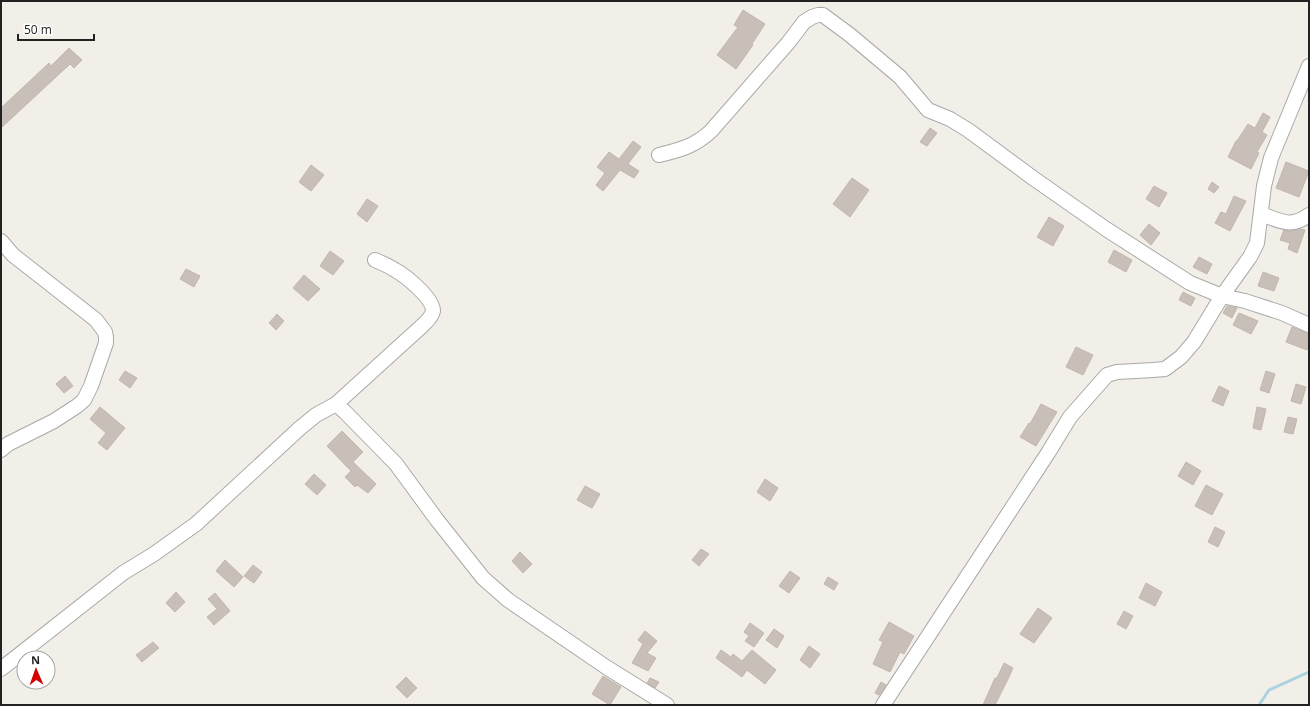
<svg xmlns="http://www.w3.org/2000/svg" width="1310" height="706" viewBox="0 0 1310 706" font-family="'Open Sans',sans-serif">
  <rect width="100%" height="100%" fill="#f2efe9"/>
  <g fill="none" stroke-linecap="round" stroke-linejoin="round">
    <path stroke="#aad3df" stroke-width="3" d="M 1259,705 L 1269,690 L 1309,672"/>
  </g>
  <g fill="#c7bfb8" stroke="#c4b6ab">
    <path d="M 743,10 L 765,24 L 752,44 L 753,45 L 736,69 L 717,55 L 738,27 L 734,25 Z"/>
    <path d="M 69,48 L 82,60 L 74,68 L 70,64 L 1,128 L 1,108 L 49,63 L 51,66 Z"/>
    <path d="M 1263,113 L 1270,117 L 1262,132 L 1267,135 L 1257,152 L 1259,153 L 1251,169 L 1228,157 L 1236,141 L 1237,141 L 1248,124 L 1255,128 Z"/>
    <path d="M 930,128 L 937,133 L 927,146 L 920,142 Z"/>
    <path d="M 633,141 L 641,147 L 628,164 L 639,171 L 634,178 L 620,170 L 603,191 L 596,185 L 605,173 L 597,167 L 609,152 L 619,159 Z"/>
    <path d="M 1286,162 L 1309,171 L 1299,197 L 1276,188 Z"/>
    <path d="M 311,165 L 324,175 L 311,191 L 299,182 Z"/>
    <path d="M 852,178 L 869,190 L 850,217 L 833,204 Z"/>
    <path d="M 1212,182 L 1219,187 L 1214,193 L 1208,189 Z"/>
    <path d="M 1154,186 L 1167,193 L 1159,207 L 1146,199 Z"/>
    <path d="M 1234,196 L 1246,201 L 1230,231 L 1215,223 L 1221,212 L 1226,214 Z"/>
    <path d="M 367,199 L 378,206 L 367,222 L 357,214 Z"/>
    <path d="M 1049,217 L 1064,226 L 1053,246 L 1037,237 Z"/>
    <path d="M 1149,224 L 1160,233 L 1151,245 L 1140,235 Z"/>
    <path d="M 1301,229 L 1305,230 L 1297,253 L 1288,249 L 1290,243 L 1280,240 L 1284,230 L 1291,231 Z"/>
    <path d="M 1114,250 L 1132,260 L 1126,272 L 1108,262 Z"/>
    <path d="M 330,251 L 344,261 L 333,275 L 320,266 Z"/>
    <path d="M 1199,257 L 1212,264 L 1207,274 L 1193,267 Z"/>
    <path d="M 186,269 L 200,276 L 194,287 L 180,279 Z"/>
    <path d="M 1263,272 L 1279,278 L 1274,291 L 1258,286 Z"/>
    <path d="M 304,275 L 320,289 L 308,301 L 293,288 Z"/>
    <path d="M 1183,292 L 1195,298 L 1191,306 L 1179,300 Z"/>
    <path d="M 1227,306 L 1237,308 L 1232,318 L 1223,313 Z"/>
    <path d="M 1239,313 L 1258,321 L 1251,334 L 1233,325 Z"/>
    <path d="M 277,314 L 284,321 L 276,330 L 269,323 Z"/>
    <path d="M 1292,327 L 1309,334 L 1309,346 L 1307,350 L 1286,342 Z"/>
    <path d="M 1076,347 L 1093,355 L 1083,375 L 1066,367 Z"/>
    <path d="M 125,371 L 137,378 L 130,388 L 119,380 Z"/>
    <path d="M 1266,371 L 1275,374 L 1269,393 L 1260,390 Z"/>
    <path d="M 65,376 L 73,386 L 64,393 L 56,384 Z"/>
    <path d="M 1296,384 L 1306,387 L 1301,404 L 1291,401 Z"/>
    <path d="M 1219,386 L 1229,391 L 1223,406 L 1212,401 Z"/>
    <path d="M 1041,404 L 1057,412 L 1036,446 L 1020,437 L 1029,423 L 1030,424 Z"/>
    <path d="M 100,407 L 125,428 L 107,450 L 98,443 L 106,433 L 90,419 Z"/>
    <path d="M 1257,407 L 1266,409 L 1261,430 L 1253,428 Z"/>
    <path d="M 1288,417 L 1297,419 L 1293,434 L 1284,432 Z"/>
    <path d="M 342,431 L 363,452 L 353,462 L 376,484 L 368,493 L 357,485 L 355,487 L 345,477 L 351,471 L 327,446 Z"/>
    <path d="M 1186,462 L 1201,471 L 1193,485 L 1178,476 Z"/>
    <path d="M 314,474 L 326,485 L 317,495 L 305,484 Z"/>
    <path d="M 765,479 L 778,488 L 770,501 L 757,492 Z"/>
    <path d="M 1206,485 L 1223,494 L 1212,515 L 1195,506 Z"/>
    <path d="M 585,486 L 600,494 L 592,508 L 577,500 Z"/>
    <path d="M 1215,527 L 1225,532 L 1218,547 L 1208,542 Z"/>
    <path d="M 701,549 L 709,554 L 699,566 L 692,560 Z"/>
    <path d="M 520,552 L 532,564 L 523,573 L 512,561 Z"/>
    <path d="M 225,560 L 243,577 L 234,587 L 216,571 Z"/>
    <path d="M 253,565 L 262,572 L 254,583 L 244,576 Z"/>
    <path d="M 790,571 L 800,578 L 789,593 L 779,586 Z"/>
    <path d="M 828,577 L 838,583 L 834,590 L 824,584 Z"/>
    <path d="M 1146,583 L 1162,592 L 1155,606 L 1139,598 Z"/>
    <path d="M 176,592 L 185,602 L 175,612 L 166,603 Z"/>
    <path d="M 215,593 L 230,611 L 214,625 L 207,617 L 217,609 L 208,599 Z"/>
    <path d="M 1038,608 L 1052,618 L 1034,643 L 1020,634 Z"/>
    <path d="M 1124,611 L 1133,616 L 1126,629 L 1117,624 Z"/>
    <path d="M 889,622 L 914,636 L 904,654 L 900,652 L 890,672 L 873,664 L 883,642 L 879,640 Z"/>
    <path d="M 750,623 L 764,633 L 754,647 L 745,641 L 749,636 L 744,632 Z"/>
    <path d="M 774,629 L 784,636 L 777,648 L 766,640 Z"/>
    <path d="M 645,631 L 657,641 L 647,653 L 656,658 L 648,671 L 632,663 L 643,644 L 638,640 Z"/>
    <path d="M 153,642 L 159,648 L 142,662 L 136,655 Z"/>
    <path d="M 809,646 L 820,654 L 810,668 L 800,660 Z"/>
    <path d="M 721,650 L 731,657 L 733,654 L 742,661 L 752,650 L 776,670 L 765,684 L 747,670 L 742,677 L 716,658 Z"/>
    <path d="M 1004,663 L 1013,668 L 1008,679 L 995,705 L 983,705 L 995,678 L 997,678 Z"/>
    <path d="M 603,676 L 621,687 L 610,705 L 592,694 Z"/>
    <path d="M 406,677 L 417,688 L 407,698 L 396,687 Z"/>
    <path d="M 650,678 L 659,682 L 655,688 L 647,683 Z"/>
    <path d="M 881,682 L 886,685 L 879,695 L 875,693 Z"/>
  </g>
  <g fill="none" stroke-linecap="round" stroke-linejoin="round">
    <defs>
      <g id="minor">
        <path d="M 659,155 C 680,150 695,146 711,131 L 788,43 L 804,22 L 812,17 L 818,15 L 823,15 L 850,35 L 900,77 L 928,110 L 950,119 L 968,130 L 1033,178 L 1106,229 L 1190,283 L 1222,296 L 1245,301 L 1282,313 L 1309,325"/>
        <path d="M 1261,214 C 1279,220 1290,229 1309,215"/>
        <path d="M 1,241 L 13,255 L 96,320 L 105,332 L 106,337 L 106,343 L 91,386 L 84,400 L 77,406 L 54,421 L 8,444 L 1,450"/>
        <path d="M 336,404 L 422,326 C 426,322 432,317 433,311 C 433,298 406,276 395,270 C 389,266 382,263 375,260"/>
        <path d="M 1,669 L 123,573 L 154,554 L 196,524 L 300,428 L 316,415 L 336,404 L 345,412 L 396,464 L 437,520 L 483,578 L 508,600 L 606,667 L 667,705"/>
        <path d="M 883,705 L 1048,453 L 1070,417 L 1107,375 L 1117,372 L 1153,370 L 1165,369 L 1181,357 L 1194,342 L 1222,296 L 1250,257 L 1257,243 L 1264,186 L 1271,158 L 1309,66"/>
      </g>
    </defs>
    <use href="#minor" stroke="#a9a9a9" stroke-width="16"/>
    <use href="#minor" stroke="#fff" stroke-width="14"/>
  </g>
  <rect width="1310" height="706" fill="none" stroke="#222222" stroke-width="4"/>
  <g transform="translate(36 670) rotate(358)"><circle r="19" fill="#ffffff" stroke="#a7a7a7"/>
  <path d="M0-3L7 15L0 10L-7 15Z" fill="#d40000"/>
  <text y="-6" font-size="11" font-weight="bold" text-anchor="middle" fill="#222222">N</text>
  </g>
  <path d="M18 34v6h76v-6" fill="none" stroke="#222222" stroke-width="2"/>
  <text x="24" y="34" font-size="12" fill="#222222" stroke="#ffffff" stroke-width="3" paint-order="stroke">50 m</text>
</svg>
